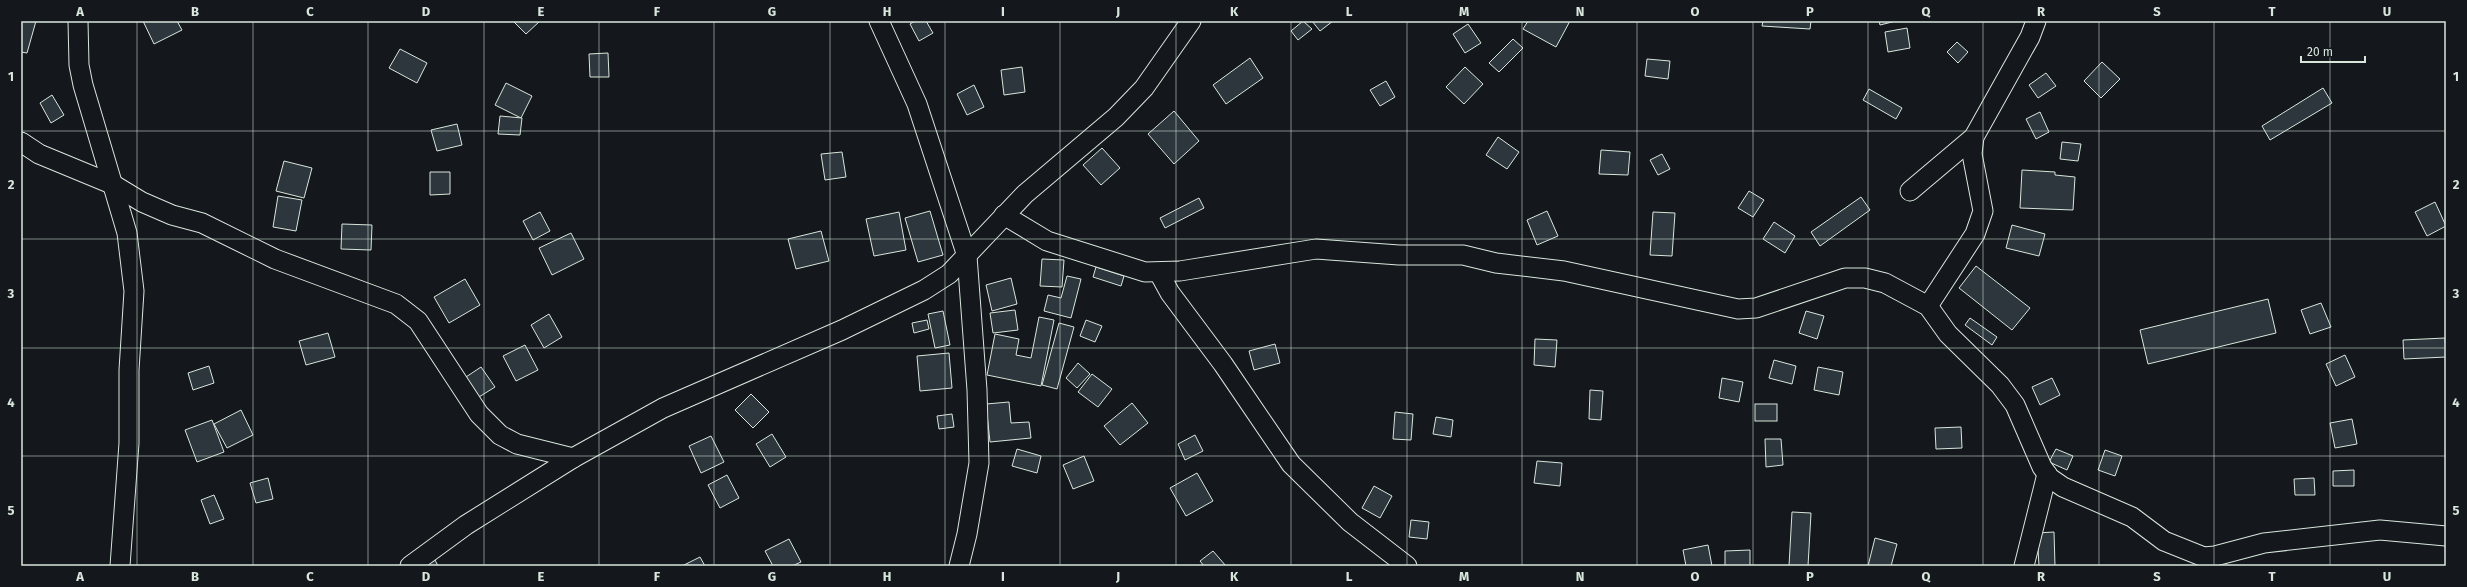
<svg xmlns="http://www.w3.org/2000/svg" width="2467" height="587" viewBox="0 0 2467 587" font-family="'Fira Sans',sans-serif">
  <rect width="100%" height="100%" fill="#14181c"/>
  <g fill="#2c363c" stroke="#d8e6dc">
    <path d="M 21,21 L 36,21 L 27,53 L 21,52 Z"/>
    <path d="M 143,21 L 177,21 L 182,30 L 154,44 Z"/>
    <path d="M 513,21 L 540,21 L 526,34 Z"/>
    <path d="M 915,21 L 926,21 L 933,33 L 919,41 L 910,24 Z"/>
    <path d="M 1303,21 L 1312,29 L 1298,40 L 1291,31 Z"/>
    <path d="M 1312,21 L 1333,21 L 1320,31 Z"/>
    <path d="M 1528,21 L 1570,21 L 1556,47 L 1523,29 Z"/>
    <path d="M 1763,21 L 1811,21 L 1810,29 L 1762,26 Z"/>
    <path d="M 1879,21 L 1896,21 L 1880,25 Z"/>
    <path d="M 1468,24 L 1481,43 L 1465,53 L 1453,34 Z"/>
    <path d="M 1907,28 L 1910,48 L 1888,52 L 1885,32 Z"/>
    <path d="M 1513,39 L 1523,48 L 1499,72 L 1489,63 Z"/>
    <path d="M 1957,42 L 1968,52 L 1958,63 L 1947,52 Z"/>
    <path d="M 400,49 L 427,63 L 417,83 L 389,68 Z"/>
    <path d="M 608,53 L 609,77 L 590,77 L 589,54 Z"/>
    <path d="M 1250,58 L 1263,78 L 1226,104 L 1213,85 Z"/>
    <path d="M 1647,59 L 1670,61 L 1668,79 L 1645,76 Z"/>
    <path d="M 2102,62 L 2120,79 L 2101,98 L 2084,81 Z"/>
    <path d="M 1022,67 L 1025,92 L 1004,95 L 1001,70 Z"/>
    <path d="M 1465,67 L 1483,84 L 1464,104 L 1446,87 Z"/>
    <path d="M 2046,73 L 2056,86 L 2038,98 L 2029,85 Z"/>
    <path d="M 1386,81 L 1395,97 L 1380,106 L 1370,90 Z"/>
    <path d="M 506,83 L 532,96 L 521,118 L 495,105 Z"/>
    <path d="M 974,85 L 984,107 L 967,115 L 957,94 Z"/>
    <path d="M 2323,88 L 2332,103 L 2270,140 L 2262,126 Z"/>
    <path d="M 1869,89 L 1902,108 L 1896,119 L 1863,100 Z"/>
    <path d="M 52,95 L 64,115 L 51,123 L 40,103 Z"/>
    <path d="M 1174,111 L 1199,141 L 1174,164 L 1148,134 Z"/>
    <path d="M 2040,112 L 2049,132 L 2036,139 L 2026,119 Z"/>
    <path d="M 500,116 L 522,118 L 520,135 L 498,134 Z"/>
    <path d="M 457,124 L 462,145 L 437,151 L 431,130 Z"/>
    <path d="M 1498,137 L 1519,152 L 1507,169 L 1486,155 Z"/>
    <path d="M 2062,142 L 2081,144 L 2078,161 L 2060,159 Z"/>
    <path d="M 1102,148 L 1120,168 L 1101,185 L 1083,165 Z"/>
    <path d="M 1601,150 L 1630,152 L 1628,175 L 1599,174 Z"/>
    <path d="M 842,152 L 846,177 L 825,180 L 821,154 Z"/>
    <path d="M 1662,154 L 1670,169 L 1658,175 L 1650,160 Z"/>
    <path d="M 284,161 L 312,168 L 304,198 L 276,191 Z"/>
    <path d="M 2022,170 L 2055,172 L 2055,175 L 2075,177 L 2073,210 L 2020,208 Z"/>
    <path d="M 430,172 L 450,172 L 450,194 L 430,195 Z"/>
    <path d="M 1749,191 L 1764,200 L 1753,217 L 1738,208 Z"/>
    <path d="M 278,196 L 302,200 L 296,231 L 273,227 Z"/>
    <path d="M 1861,197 L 1870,210 L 1820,246 L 1811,232 Z"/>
    <path d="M 1199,198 L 1204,208 L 1165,228 L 1160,218 Z"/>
    <path d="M 2435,202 L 2446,226 L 2427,236 L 2415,212 Z"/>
    <path d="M 930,211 L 943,255 L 918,262 L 905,218 Z"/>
    <path d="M 1547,211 L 1558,236 L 1537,245 L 1527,220 Z"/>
    <path d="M 540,212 L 550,231 L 533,240 L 523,221 Z"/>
    <path d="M 899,212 L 906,250 L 874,256 L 866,219 Z"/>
    <path d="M 1653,212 L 1675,213 L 1672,256 L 1650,255 Z"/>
    <path d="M 1774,222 L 1795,236 L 1785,253 L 1763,239 Z"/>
    <path d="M 342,224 L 372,225 L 371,250 L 341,249 Z"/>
    <path d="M 2012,225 L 2045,234 L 2039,256 L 2006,248 Z"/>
    <path d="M 821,231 L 829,261 L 796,269 L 788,239 Z"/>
    <path d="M 571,233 L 584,259 L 552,275 L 539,248 Z"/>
    <path d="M 1042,259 L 1064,260 L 1062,287 L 1040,286 Z"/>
    <path d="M 1976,266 L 2030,308 L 2012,330 L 1959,288 Z"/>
    <path d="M 1096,267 L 1124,276 L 1121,286 L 1093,277 Z"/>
    <path d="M 1067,276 L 1081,279 L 1071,318 L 1044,311 L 1048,295 L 1061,298 Z"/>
    <path d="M 1011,278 L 1017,304 L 992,311 L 986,285 Z"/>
    <path d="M 465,279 L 480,305 L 449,323 L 434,297 Z"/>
    <path d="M 2268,299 L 2276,333 L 2148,364 L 2140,330 Z"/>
    <path d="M 2321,303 L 2331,327 L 2310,334 L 2301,310 Z"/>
    <path d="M 1015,310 L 1018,330 L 993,333 L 990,313 Z"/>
    <path d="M 943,311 L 950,345 L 935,348 L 928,314 Z"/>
    <path d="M 1806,311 L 1824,316 L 1817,339 L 1799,333 Z"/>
    <path d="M 549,314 L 562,337 L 544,348 L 531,325 Z"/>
    <path d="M 1039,317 L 1054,320 L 1041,386 L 987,375 L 995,334 L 1019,339 L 1016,355 L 1031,358 Z"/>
    <path d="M 1970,318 L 1997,337 L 1992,345 L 1965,325 Z"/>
    <path d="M 927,320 L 929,329 L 914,333 L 912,323 Z"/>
    <path d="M 1086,320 L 1102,326 L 1095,342 L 1080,336 Z"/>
    <path d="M 1059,323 L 1074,327 L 1057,389 L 1042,385 Z"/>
    <path d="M 328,333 L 335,357 L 306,365 L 299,341 Z"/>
    <path d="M 2445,338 L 2446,357 L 2404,359 L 2403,340 Z"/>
    <path d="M 1535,339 L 1557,340 L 1555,367 L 1534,365 Z"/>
    <path d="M 1275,344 L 1280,363 L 1254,370 L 1249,351 Z"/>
    <path d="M 525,345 L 538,370 L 516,381 L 503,356 Z"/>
    <path d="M 949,353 L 952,388 L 920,391 L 917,356 Z"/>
    <path d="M 2345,355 L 2355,377 L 2336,386 L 2326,364 Z"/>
    <path d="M 1774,360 L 1796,366 L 1792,384 L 1769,378 Z"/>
    <path d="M 1078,363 L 1090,374 L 1077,388 L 1066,378 Z"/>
    <path d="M 209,366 L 214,383 L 193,390 L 188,373 Z"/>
    <path d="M 481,367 L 495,387 L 479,397 L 466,377 Z"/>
    <path d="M 1818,367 L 1843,372 L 1839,395 L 1814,390 Z"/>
    <path d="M 1092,374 L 1112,389 L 1098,407 L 1078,392 Z"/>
    <path d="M 1722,378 L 1743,382 L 1739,402 L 1719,398 Z"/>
    <path d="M 2052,378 L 2060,395 L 2040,405 L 2032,387 Z"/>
    <path d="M 1590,390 L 1603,391 L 1601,420 L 1589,419 Z"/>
    <path d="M 751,394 L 769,412 L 753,428 L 735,410 Z"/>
    <path d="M 1009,402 L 1011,423 L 1029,422 L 1031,438 L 990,442 L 986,404 Z"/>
    <path d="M 1132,403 L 1148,423 L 1120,445 L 1104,426 Z"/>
    <rect x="1755" y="404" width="22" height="17"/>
    <path d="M 241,410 L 253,435 L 227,448 L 214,424 Z"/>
    <path d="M 1395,412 L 1413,414 L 1411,440 L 1393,439 Z"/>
    <path d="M 952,414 L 954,427 L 939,429 L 937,416 Z"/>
    <path d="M 1436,417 L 1453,420 L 1451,437 L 1433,434 Z"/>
    <path d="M 2352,419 L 2357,444 L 2335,448 L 2330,423 Z"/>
    <path d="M 212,420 L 224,452 L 197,462 L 185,430 Z"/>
    <path d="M 1961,427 L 1962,448 L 1936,449 L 1935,428 Z"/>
    <path d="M 772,434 L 786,457 L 770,467 L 756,444 Z"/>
    <path d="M 1195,435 L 1203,451 L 1185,460 L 1178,444 Z"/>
    <path d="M 711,436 L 724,462 L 701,473 L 689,446 Z"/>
    <path d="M 1765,439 L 1781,439 L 1783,465 L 1766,467 Z"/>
    <path d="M 1017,449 L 1041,456 L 1037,473 L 1012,466 Z"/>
    <path d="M 2056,449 L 2073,456 L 2067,470 L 2049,462 Z"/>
    <path d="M 2105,450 L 2122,456 L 2115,476 L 2098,470 Z"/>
    <path d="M 1084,456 L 1094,481 L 1073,489 L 1063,465 Z"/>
    <path d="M 1537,461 L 1562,463 L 1560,486 L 1534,483 Z"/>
    <path d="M 2354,470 L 2354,486 L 2333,486 L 2333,471 Z"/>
    <path d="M 1197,473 L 1213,501 L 1186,516 L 1170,488 Z"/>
    <path d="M 727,475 L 739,498 L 720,508 L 708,485 Z"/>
    <path d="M 268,478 L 273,499 L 256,503 L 250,483 Z"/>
    <path d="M 2314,478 L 2315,495 L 2295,495 L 2294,479 Z"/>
    <path d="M 1374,486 L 1392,496 L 1380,518 L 1362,508 Z"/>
    <path d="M 214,495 L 224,519 L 210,524 L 201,500 Z"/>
    <path d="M 1792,512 L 1811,513 L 1808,566 L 1789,566 Z"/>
    <path d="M 1411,520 L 1429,522 L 1427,539 L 1409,537 Z"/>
    <path d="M 2054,532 L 2055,566 L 2039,566 L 2037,533 Z"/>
    <path d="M 1875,538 L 1897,544 L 1891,566 L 1868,566 Z"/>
    <path d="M 789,539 L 801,562 L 792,566 L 773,566 L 765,551 Z"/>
    <path d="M 1708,545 L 1712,566 L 1686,566 L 1683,550 Z"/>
    <path d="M 1750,550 L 1750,566 L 1725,566 L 1725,551 Z"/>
    <path d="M 1213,551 L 1226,566 L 1204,566 L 1200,561 Z"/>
    <path d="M 700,557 L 705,566 L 682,566 Z"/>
    <path d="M 435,560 L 438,566 L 426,566 Z"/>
  </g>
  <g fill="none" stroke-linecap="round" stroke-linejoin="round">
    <defs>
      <g id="minor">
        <path d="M 78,21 L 79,65 L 83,85 L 127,233 L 134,291 L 129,370 L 129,443 L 120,566"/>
        <path d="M 879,21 L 917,104 L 967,256 L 977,390 L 979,463 L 967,534 L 959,566"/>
        <path d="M 21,142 L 39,154 L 114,185 L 142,202 L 172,215 L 202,223 L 275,259 L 396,304 L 418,321 L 479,414 L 500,435 L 517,444 L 573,458"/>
        <path d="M 1910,191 L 1974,137"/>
        <path d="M 1004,215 L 1047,241 L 1145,272 L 1180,271 L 1316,249 L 1399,255 L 1463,255 L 1496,263 L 1564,271 L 1738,309 L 1756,308 L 1845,278 L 1865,278 L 1885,283 L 1928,306 L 1948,334 L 2000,385 L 2015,405 L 2042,467 L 2050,478 L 2063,487 L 2132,517 L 2164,541 L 2204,557 L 2215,556 L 2264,543 L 2380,530 L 2446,536"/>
        <path d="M 1159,273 L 1170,293 L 1223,364 L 1291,464 L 1350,522 L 1407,566"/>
        <path d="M 1928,306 L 1975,234 L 1983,211 L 1972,154 L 1974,137 L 2030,37 L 2036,21"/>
        <path d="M 410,566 L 466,525 L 573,458 L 663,408 L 842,330 L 924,290 L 949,274 L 1025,194 L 1116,117 L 1144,88 L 1191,21"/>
        <path d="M 2024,566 L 2047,474"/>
      </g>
    </defs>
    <use href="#minor" stroke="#d8e6dc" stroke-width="21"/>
    <use href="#minor" stroke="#14181c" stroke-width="19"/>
  </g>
  <path fill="none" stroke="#d8e6dc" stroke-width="1" stroke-opacity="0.55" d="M 137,21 L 137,566M 253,21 L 253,566M 368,21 L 368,566M 484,21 L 484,566M 599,21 L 599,566M 714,21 L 714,566M 830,21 L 830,566M 945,21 L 945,566M 1060,21 L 1060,566M 1176,21 L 1176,566M 1291,21 L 1291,566M 1407,21 L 1407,566M 1522,21 L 1522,566M 1637,21 L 1637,566M 1753,21 L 1753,566M 1868,21 L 1868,566M 1983,21 L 1983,566M 2099,21 L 2099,566M 2214,21 L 2214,566M 2330,21 L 2330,566M 21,131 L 2446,131M 21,239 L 2446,239M 21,348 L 2446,348M 21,456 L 2446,456"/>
  <rect width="2467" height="587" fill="none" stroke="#14181c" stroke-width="44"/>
  <path d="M2301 56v6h64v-6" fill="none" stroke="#d8e6dc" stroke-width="2"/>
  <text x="2307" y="56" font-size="12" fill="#d8e6dc" stroke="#14181c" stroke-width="3" paint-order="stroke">20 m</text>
  <rect x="22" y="22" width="2423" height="543" fill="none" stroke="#d8e6dc" stroke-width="1.5"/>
  <g font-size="13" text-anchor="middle" font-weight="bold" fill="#d8e6dc">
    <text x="80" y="16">A</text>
    <text x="195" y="16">B</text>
    <text x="310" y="16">C</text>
    <text x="426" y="16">D</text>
    <text x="541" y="16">E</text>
    <text x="657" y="16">F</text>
    <text x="772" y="16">G</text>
    <text x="887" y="16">H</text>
    <text x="1003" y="16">I</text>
    <text x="1118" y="16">J</text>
    <text x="1234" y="16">K</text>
    <text x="1349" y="16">L</text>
    <text x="1464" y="16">M</text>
    <text x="1580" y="16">N</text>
    <text x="1695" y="16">O</text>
    <text x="1810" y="16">P</text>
    <text x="1926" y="16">Q</text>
    <text x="2041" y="16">R</text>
    <text x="2157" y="16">S</text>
    <text x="2272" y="16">T</text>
    <text x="2387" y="16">U</text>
    <text x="11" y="81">1</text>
    <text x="2456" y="81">1</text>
    <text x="11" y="189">2</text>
    <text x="2456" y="189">2</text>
    <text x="11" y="298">3</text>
    <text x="2456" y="298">3</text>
    <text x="11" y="407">4</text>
    <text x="2456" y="407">4</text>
    <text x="11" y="515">5</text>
    <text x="2456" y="515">5</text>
    <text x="80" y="581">A</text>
    <text x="195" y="581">B</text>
    <text x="310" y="581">C</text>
    <text x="426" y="581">D</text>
    <text x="541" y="581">E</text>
    <text x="657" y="581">F</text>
    <text x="772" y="581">G</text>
    <text x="887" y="581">H</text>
    <text x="1003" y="581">I</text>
    <text x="1118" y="581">J</text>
    <text x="1234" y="581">K</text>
    <text x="1349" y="581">L</text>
    <text x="1464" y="581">M</text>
    <text x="1580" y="581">N</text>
    <text x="1695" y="581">O</text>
    <text x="1810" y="581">P</text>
    <text x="1926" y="581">Q</text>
    <text x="2041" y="581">R</text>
    <text x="2157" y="581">S</text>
    <text x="2272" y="581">T</text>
    <text x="2387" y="581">U</text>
  </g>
</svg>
